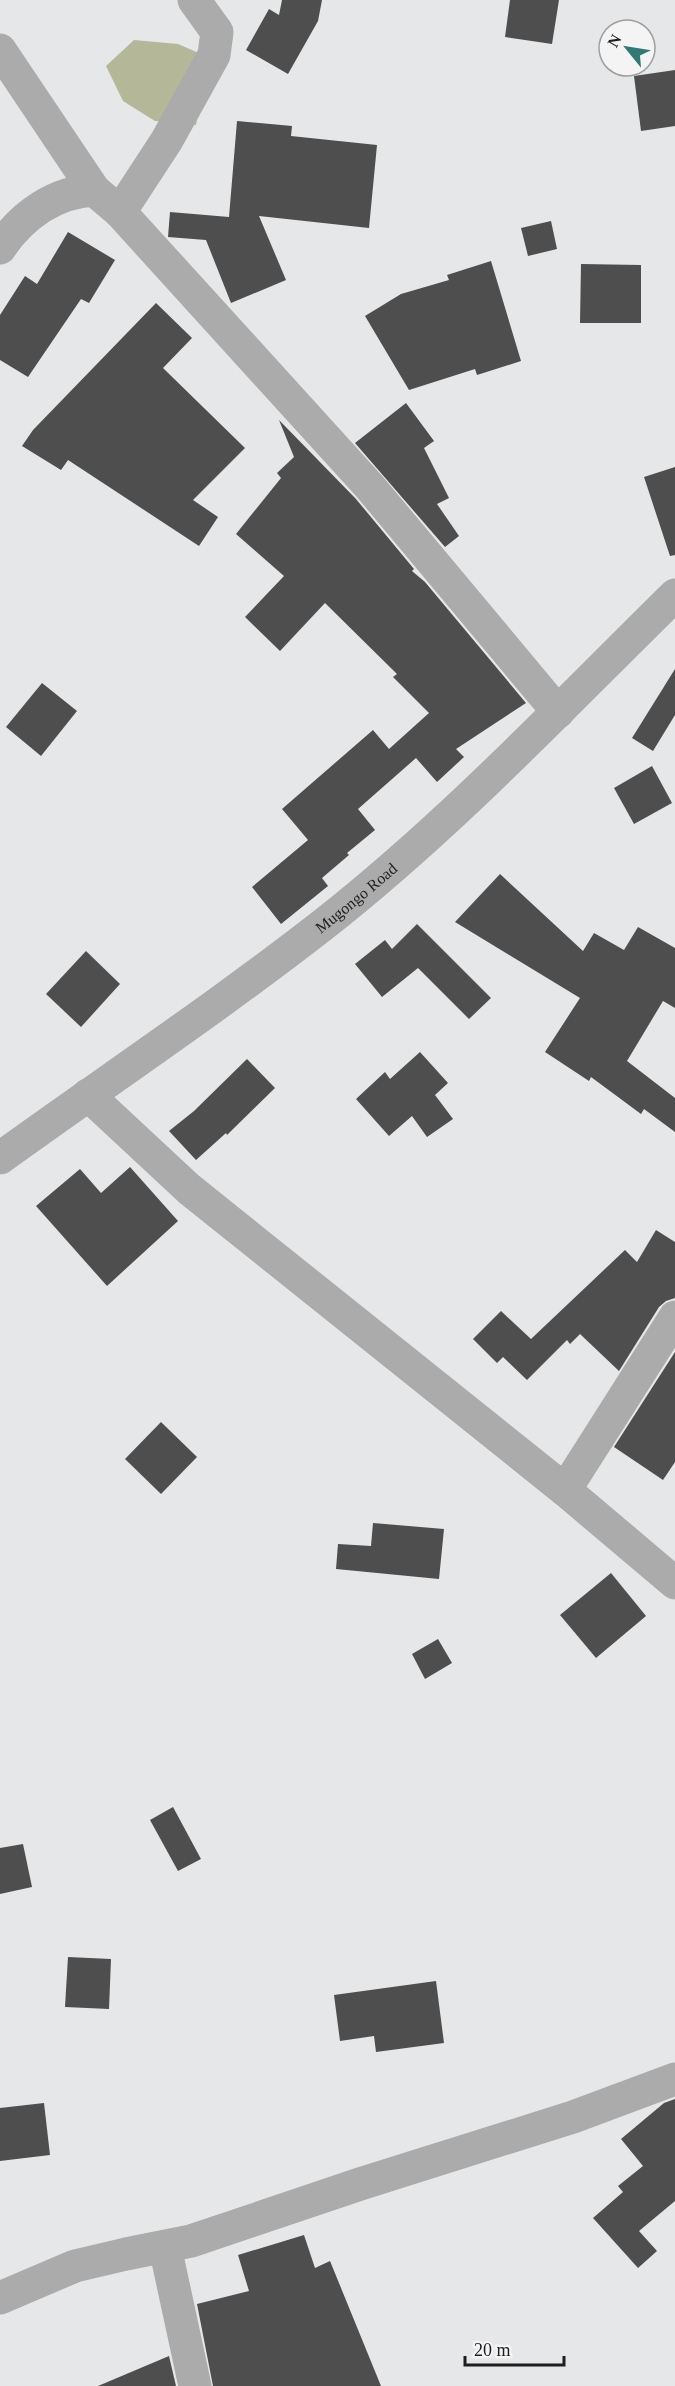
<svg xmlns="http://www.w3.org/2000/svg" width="675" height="2386" viewBox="0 0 675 2386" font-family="Georgia,serif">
  <rect width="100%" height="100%" fill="#e6e7e8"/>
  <path fill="#b4b899" d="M 134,40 L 178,44 L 208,57 L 196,125 L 155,121 L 123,101 L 106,66 Z"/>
  <g fill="#4f4e4e">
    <path d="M 282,0 L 322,0 L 318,21 L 288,74 L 246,50 L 269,9 L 279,15 Z"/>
    <path d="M 510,0 L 559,0 L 552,44 L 505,37 Z"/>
    <path d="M 675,70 L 675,126 L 641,131 L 634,76 Z"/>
    <path d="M 237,121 L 292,126 L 291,136 L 377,145 L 369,228 L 259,216 L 286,280 L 231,303 L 206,240 L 168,237 L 170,212 L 229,217 Z"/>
    <path d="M 551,221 L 557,249 L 528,256 L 521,228 Z"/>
    <path d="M 68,232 L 115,260 L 89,303 L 81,299 L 28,377 L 0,360 L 0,315 L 25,276 L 37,284 Z"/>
    <path d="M 491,261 L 521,361 L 477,375 L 475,369 L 409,390 L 365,316 L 401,294 L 449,280 L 447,275 Z"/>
    <path d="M 581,264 L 641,265 L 641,323 L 580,323 Z"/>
    <path d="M 156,303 L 192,338 L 163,368 L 245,448 L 193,500 L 218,517 L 199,546 L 68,460 L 61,470 L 22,446 L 33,430 Z"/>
    <path d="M 406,403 L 434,441 L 424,448 L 449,498 L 437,504 L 459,536 L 445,547 L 355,443 Z"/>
    <path d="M 279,420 L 356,499 L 414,569 L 412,571 L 425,582 L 526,703 L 456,749 L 464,757 L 437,782 L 416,758 L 358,809 L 375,830 L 347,853 L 349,855 L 322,878 L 328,886 L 281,924 L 252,887 L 308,840 L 282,809 L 373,730 L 389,749 L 429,713 L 393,677 L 397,674 L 325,603 L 280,651 L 245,617 L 284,576 L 236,534 L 281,478 L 277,473 L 294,457 Z"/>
    <path d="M 675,467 L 675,555 L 670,556 L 644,477 Z"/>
    <path d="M 675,669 L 675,715 L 653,751 L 632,738 Z"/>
    <path d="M 42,683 L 77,711 L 41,756 L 6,727 Z"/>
    <path d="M 652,766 L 672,803 L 634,824 L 614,788 Z"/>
    <path d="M 500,874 L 583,951 L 594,933 L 624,950 L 638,927 L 675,948 L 675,1008 L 663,1001 L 627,1061 L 675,1098 L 675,1132 L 644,1109 L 641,1114 L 591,1077 L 589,1081 L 545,1052 L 580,998 L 455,922 Z"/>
    <path d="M 417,924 L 491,998 L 469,1019 L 418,968 L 382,997 L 355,964 L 385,940 L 392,949 Z"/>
    <path d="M 86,951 L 120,984 L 81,1027 L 46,994 Z"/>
    <path d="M 420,1052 L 448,1083 L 435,1095 L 453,1119 L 427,1137 L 412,1116 L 389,1136 L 356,1099 L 385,1072 L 390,1079 Z"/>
    <path d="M 247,1059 L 275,1088 L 227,1135 L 226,1133 L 196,1160 L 169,1131 L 194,1111 Z"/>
    <path d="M 130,1167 L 178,1221 L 107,1286 L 36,1206 L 80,1169 L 101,1193 Z"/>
    <path d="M 656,1230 L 675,1242 L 675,1298 L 666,1301 L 659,1307 L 619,1371 L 580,1334 L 570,1344 L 567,1340 L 527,1380 L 503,1357 L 497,1363 L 473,1339 L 501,1311 L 531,1339 L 625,1250 L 637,1262 Z"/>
    <path d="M 675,1352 L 675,1462 L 663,1480 L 614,1447 Z"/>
    <path d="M 161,1422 L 197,1457 L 161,1494 L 125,1459 Z"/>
    <path d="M 373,1523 L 444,1529 L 439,1579 L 336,1569 L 338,1544 L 371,1546 Z"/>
    <path d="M 611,1573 L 646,1616 L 596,1658 L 560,1615 Z"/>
    <path d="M 438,1639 L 452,1663 L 425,1679 L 412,1654 Z"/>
    <path d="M 173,1807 L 201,1859 L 178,1871 L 150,1820 Z"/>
    <path d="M 23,1844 L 32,1887 L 0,1894 L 0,1848 Z"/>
    <path d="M 68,1957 L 111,1959 L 109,2009 L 65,2007 Z"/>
    <path d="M 436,1981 L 444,2043 L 376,2052 L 374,2036 L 340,2041 L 334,1995 Z"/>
    <path d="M 675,2099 L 675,2201 L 639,2231 L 657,2251 L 638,2268 L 593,2218 L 623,2192 L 618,2186 L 643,2166 L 621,2139 L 664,2103 Z"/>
    <path d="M 44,2103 L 50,2155 L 0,2161 L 0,2108 Z"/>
    <path d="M 304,2235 L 315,2268 L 330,2261 L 381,2386 L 213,2386 L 197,2304 L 249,2291 L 238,2255 Z"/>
    <path d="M 169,2356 L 176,2386 L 98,2386 Z"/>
  </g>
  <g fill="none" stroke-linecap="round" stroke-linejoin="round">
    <g stroke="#acabab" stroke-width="33">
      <path d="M 0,50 L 94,190 L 120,212 L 370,487 L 558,712"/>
      <path d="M 120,212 L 167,140 L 214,55 L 217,32 L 194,0"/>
      <path d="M 0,248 C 22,215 55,192 94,190"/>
      <path d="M 88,1095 L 189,1189 L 565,1490 L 675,1583"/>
      <path id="s1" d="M 0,1158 C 108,1080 219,1006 324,924 C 450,825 561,707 675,595"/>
      <path d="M 565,1490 L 675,1317"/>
      <path d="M 165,2247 L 195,2386"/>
      <path d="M 0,2298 L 75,2266 L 126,2254 L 191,2241 L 360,2184 L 573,2117 L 675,2079"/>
    </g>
  </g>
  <g text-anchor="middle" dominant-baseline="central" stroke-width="6" stroke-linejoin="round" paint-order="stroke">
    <g font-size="16" fill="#1e1e1e" stroke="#f4f4f5">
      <text stroke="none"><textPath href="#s1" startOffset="441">Mugongo Road</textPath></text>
    </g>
  </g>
  <g transform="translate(627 48) rotate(300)"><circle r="28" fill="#f4f4f5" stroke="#9e9e9f" stroke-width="1.5"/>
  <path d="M0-4.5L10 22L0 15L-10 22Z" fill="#317973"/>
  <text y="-9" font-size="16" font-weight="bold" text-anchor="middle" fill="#1e1e1e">N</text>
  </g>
  <path d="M465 2356v9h99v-9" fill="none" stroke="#1e1e1e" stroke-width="3"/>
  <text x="474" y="2356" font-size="18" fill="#1e1e1e" stroke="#f4f4f5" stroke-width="4.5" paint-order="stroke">20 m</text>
</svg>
